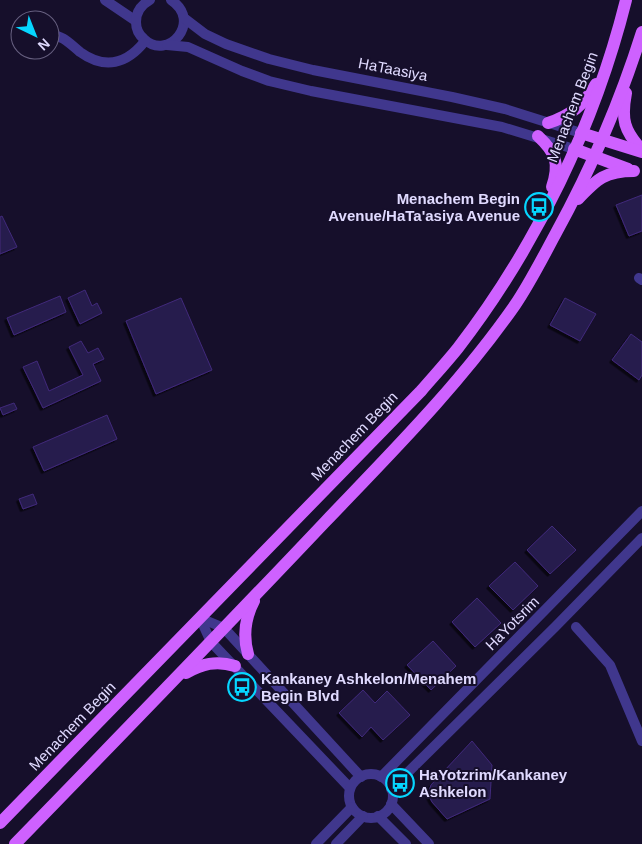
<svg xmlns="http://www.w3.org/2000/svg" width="642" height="844" viewBox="0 0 642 844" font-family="Helvetica,sans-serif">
  <defs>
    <filter id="shadow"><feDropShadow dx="-2.5" dy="2.5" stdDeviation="0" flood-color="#0009"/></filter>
  </defs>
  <rect width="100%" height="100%" fill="#160f2b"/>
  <g fill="#281a4e" stroke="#402a7b" filter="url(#shadow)">
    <path d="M 642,195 L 642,231 L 629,236 L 616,205 Z"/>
    <path d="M 2,216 L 17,247 L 0,254 L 0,217 Z"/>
    <path d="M 85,290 L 92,306 L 97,303 L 102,313 L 80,324 L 68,298 Z"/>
    <path d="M 60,296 L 66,312 L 14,335 L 7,318 Z"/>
    <path d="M 181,298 L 212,370 L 156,394 L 126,321 Z"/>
    <path d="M 565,298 L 596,314 L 580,341 L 550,325 Z"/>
    <path d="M 631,334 L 642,342 L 642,375 L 639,380 L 612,360 Z"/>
    <path d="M 81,341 L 88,353 L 98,348 L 104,359 L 93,364 L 101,381 L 43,408 L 23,367 L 37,361 L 49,391 L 83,375 L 69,347 Z"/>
    <path d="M 14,403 L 17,409 L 3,415 L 0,408 Z"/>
    <path d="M 107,415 L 117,439 L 44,471 L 33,447 Z"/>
    <path d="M 33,494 L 37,504 L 23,509 L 19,499 Z"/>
    <path d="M 552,526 L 576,550 L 550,574 L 527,550 Z"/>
    <path d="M 515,562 L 538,586 L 513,610 L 489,586 Z"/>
    <path d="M 477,598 L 501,623 L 475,647 L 452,622 Z"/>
    <path d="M 433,641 L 456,666 L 431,690 L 407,665 Z"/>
    <path d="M 363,690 L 375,703 L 387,691 L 410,715 L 383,740 L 371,727 L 362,737 L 339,713 Z"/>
    <path d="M 472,741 L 492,765 L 490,799 L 447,819 L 432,802 L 428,794 L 431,785 Z"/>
  </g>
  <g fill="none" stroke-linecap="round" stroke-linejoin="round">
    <g stroke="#40378d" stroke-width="10">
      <path d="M 105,0 L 136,21"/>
      <path d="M 150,0 C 141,5 136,12 136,22 C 136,29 139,35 144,39 C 168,62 203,21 171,0"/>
      <path d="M 184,18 L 205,34 L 226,44 L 269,59 L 313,70 L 452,97 L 505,109 L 581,133"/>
      <path d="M 50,35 C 63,35 70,44 80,52 C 105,70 127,64 145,41"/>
      <path d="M 167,45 L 188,47 L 242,71 L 269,81 L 311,91 L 502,127 L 574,149"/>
      <path d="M 639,278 L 642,280"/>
      <path d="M 200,618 L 211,642 L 350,788"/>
      <path d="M 200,618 L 224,628 L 361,777"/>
      <path d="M 576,627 L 610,665 L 642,741"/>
      <circle cx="371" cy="796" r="22"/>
      <path d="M 381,777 L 642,511"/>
      <path d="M 391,789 L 555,627 L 642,538"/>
      <path d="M 391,804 L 429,844"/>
      <path d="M 378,816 L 406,844"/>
      <path d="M 316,844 L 352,807"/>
      <path d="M 336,844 L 363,816"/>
    </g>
    <g stroke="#ce61ff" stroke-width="12">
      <path d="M 626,93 C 621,119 624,131 642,150"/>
      <path d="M 548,123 C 570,116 584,105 596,84"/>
      <path d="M 581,133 L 642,152"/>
      <path d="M 538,136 C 556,153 560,163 552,187"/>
      <path d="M 574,149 L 628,169"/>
      <path d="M 578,199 C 597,179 605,171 634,171"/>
      <path d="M 248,654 C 243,636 245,618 254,601"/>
      <path d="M 186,673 C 202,664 216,660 235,666"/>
      <path d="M 0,823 L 421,391 C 433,377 446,363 458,348 C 536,247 595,124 626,0"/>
      <path d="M 15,844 C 119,737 223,630 326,521 C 392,452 460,384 515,305 C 530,283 543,257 556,233 C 591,169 620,102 642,32"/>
    </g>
  </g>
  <defs>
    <symbol id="bus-ring" viewBox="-11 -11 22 22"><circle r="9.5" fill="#160f2b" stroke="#06d6ff" stroke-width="1.5"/><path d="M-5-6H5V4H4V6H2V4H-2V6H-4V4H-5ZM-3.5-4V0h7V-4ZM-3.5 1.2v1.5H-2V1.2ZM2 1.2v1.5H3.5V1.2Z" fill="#06d6ff"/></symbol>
  </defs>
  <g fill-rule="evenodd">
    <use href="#bus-ring" x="523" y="191" width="32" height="32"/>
    <use href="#bus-ring" x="226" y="671" width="32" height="32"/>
    <use href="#bus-ring" x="384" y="767" width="32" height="32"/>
  </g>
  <g text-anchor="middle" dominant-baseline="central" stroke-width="4" stroke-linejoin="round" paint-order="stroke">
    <g font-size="15" fill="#e0daff" stroke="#160f2b">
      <text transform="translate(393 69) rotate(11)">HaTaasiya</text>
      <text transform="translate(572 107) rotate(-69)">Menachem Begin</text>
      <text transform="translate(354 436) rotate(-46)">Menachem Begin</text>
      <text transform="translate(512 623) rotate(-45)">HaYotsrim</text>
      <text transform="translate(72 726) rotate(-46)">Menachem Begin</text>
    </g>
    <g font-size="15" font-weight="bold" fill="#e0daff" stroke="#160f2b" text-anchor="start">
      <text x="520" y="198" text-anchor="end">Menachem Begin<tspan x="520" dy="17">Avenue/HaTa'asiya Avenue</tspan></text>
      <text x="261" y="678">Kankaney Ashkelon/Menahem<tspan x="261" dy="17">Begin Blvd</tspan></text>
      <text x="419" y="774">HaYotzrim/Kankaney<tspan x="419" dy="17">Ashkelon</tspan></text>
    </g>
  </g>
  <g transform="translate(35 35) rotate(137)"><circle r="24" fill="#160f2b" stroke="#676080"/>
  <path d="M0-4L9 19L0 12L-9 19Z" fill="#06d6ff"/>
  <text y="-8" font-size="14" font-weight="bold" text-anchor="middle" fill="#e0daff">N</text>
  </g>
</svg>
